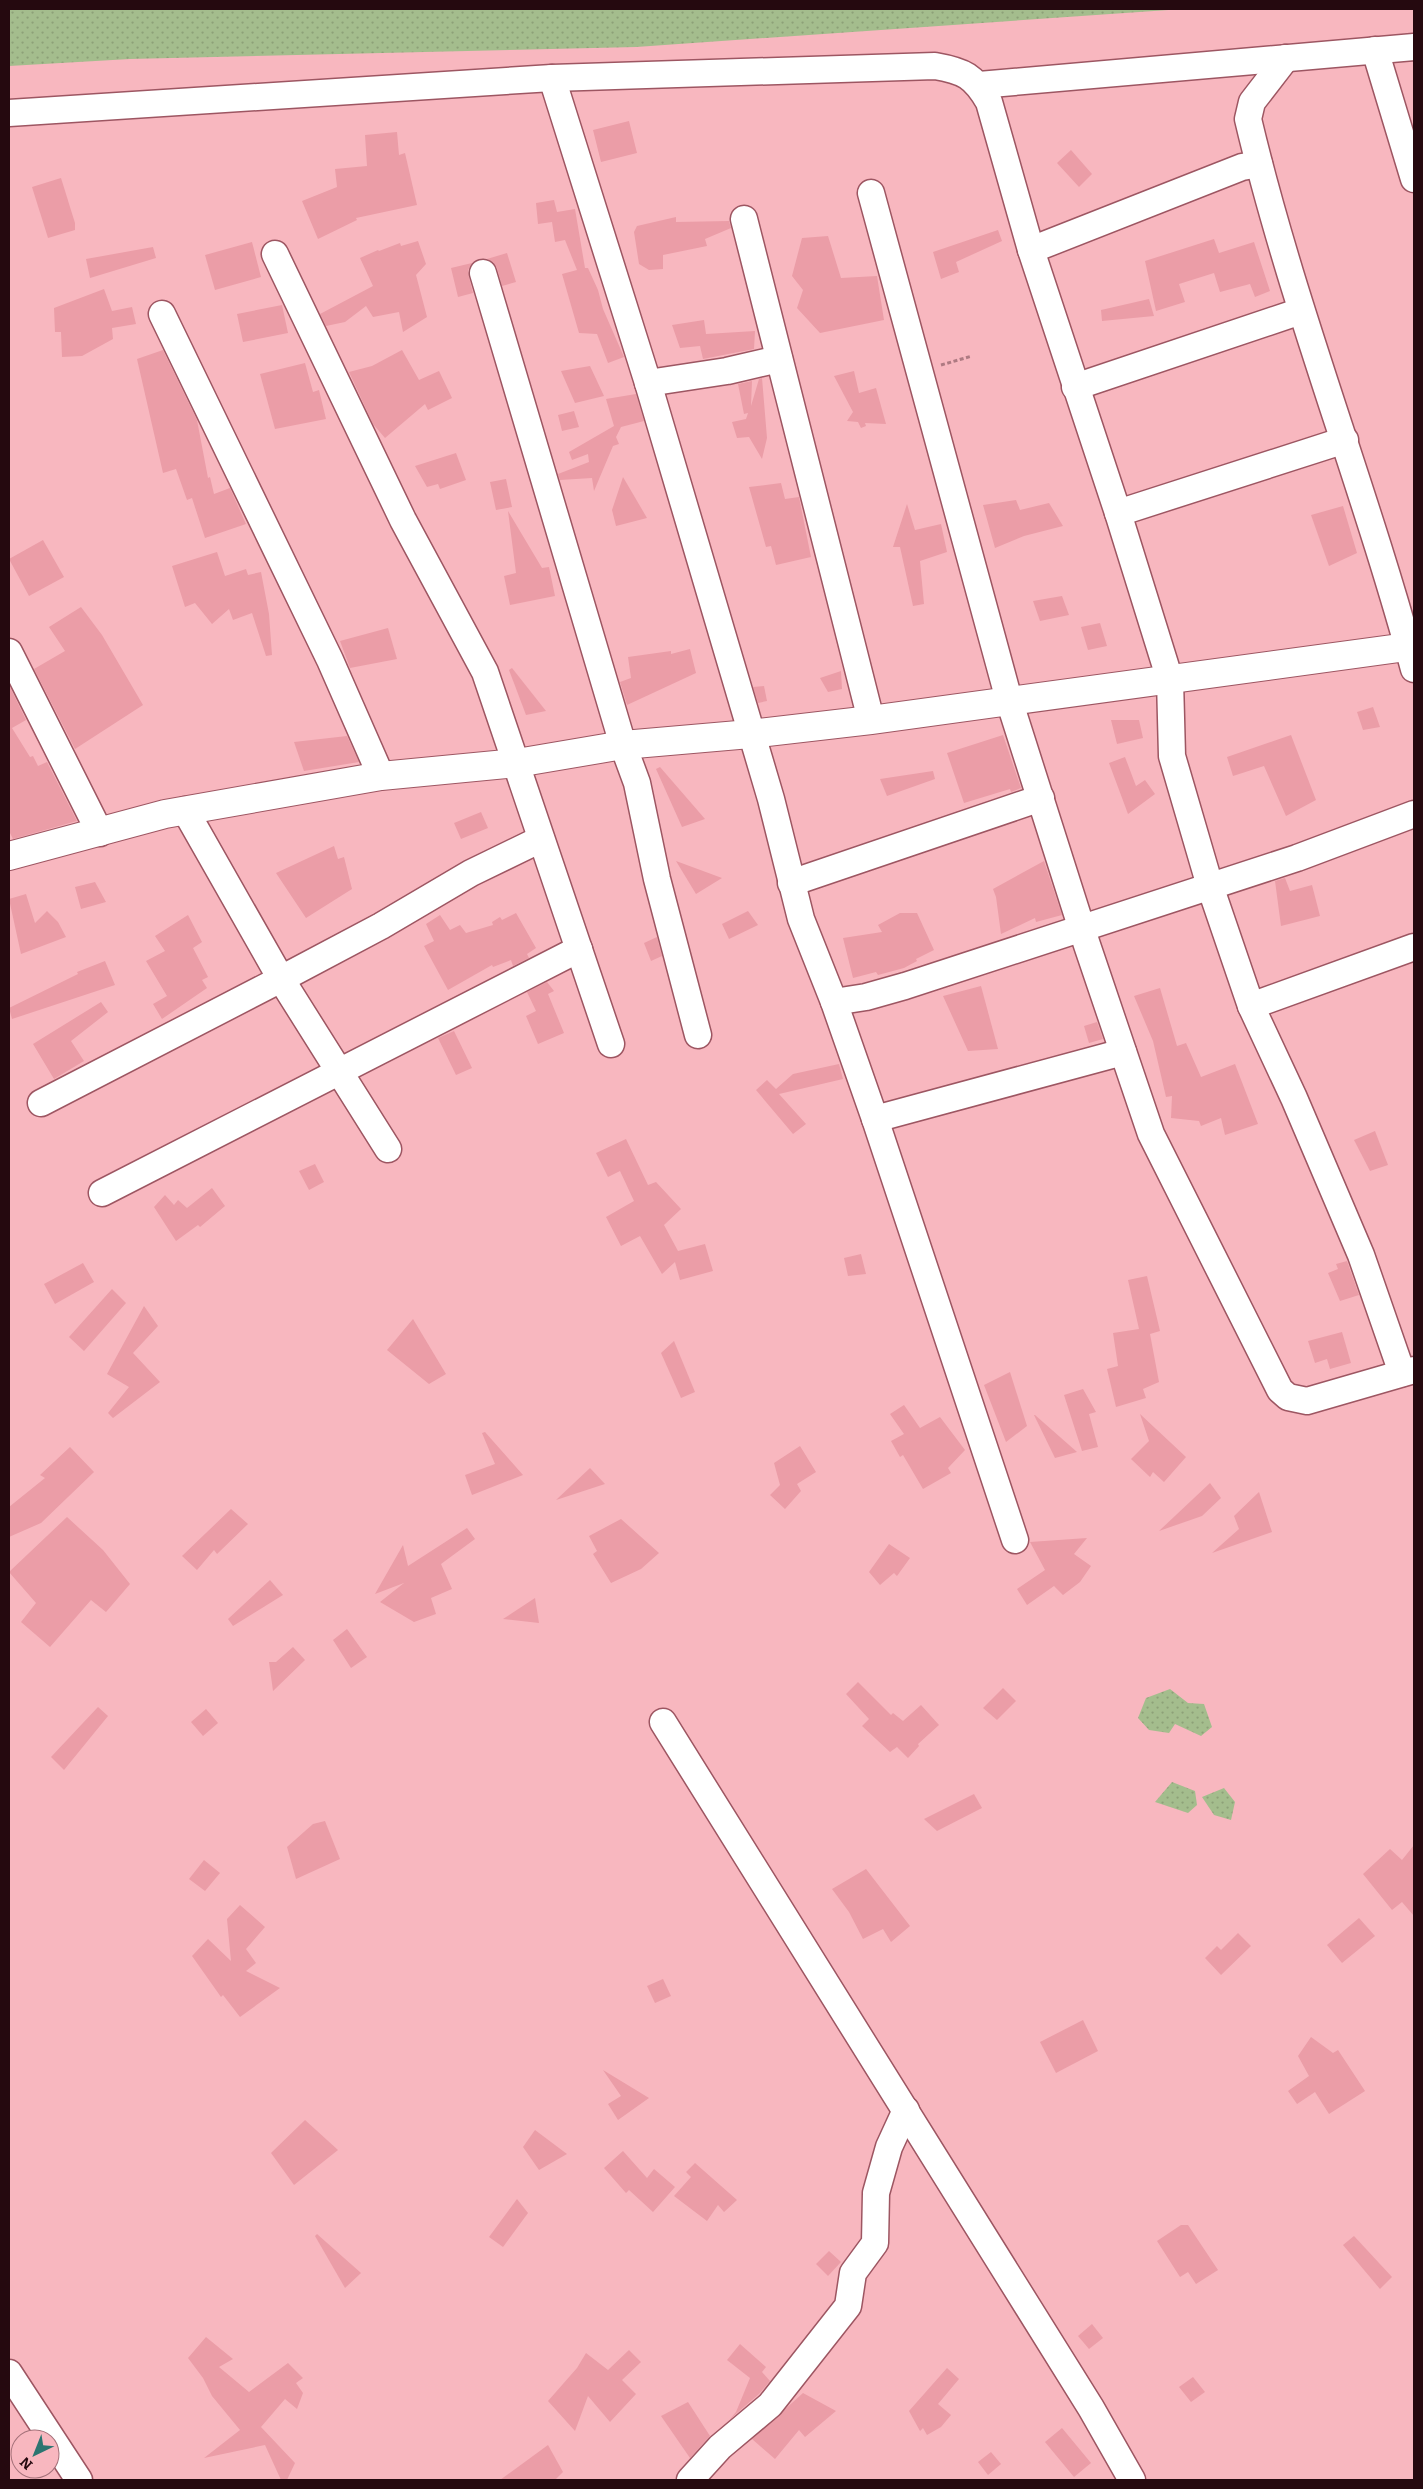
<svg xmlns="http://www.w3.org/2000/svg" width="1423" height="2489" viewBox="0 0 1423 2489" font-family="Bitter,serif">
  <defs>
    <pattern id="grass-dots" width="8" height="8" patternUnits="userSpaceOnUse" patternTransform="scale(1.25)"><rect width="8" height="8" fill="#a4bd8d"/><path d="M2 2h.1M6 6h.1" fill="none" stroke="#8da178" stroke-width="1.8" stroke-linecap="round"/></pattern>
  </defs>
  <rect width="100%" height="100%" fill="#f8b7bf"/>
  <g fill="url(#grass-dots)">
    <path d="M 9,9 L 1183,9 L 636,47 L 130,59 L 9,66 Z"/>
    <path d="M 1170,1689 L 1188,1703 L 1204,1704 L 1212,1727 L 1201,1736 L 1175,1724 L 1169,1733 L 1149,1730 L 1138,1718 L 1146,1698 Z"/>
    <path d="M 1172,1782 L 1195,1791 L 1197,1805 L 1188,1813 L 1155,1802 Z"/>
    <path d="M 1224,1788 L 1235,1802 L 1231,1820 L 1214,1815 L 1202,1797 Z"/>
  </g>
  <g fill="#eb9da7">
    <path d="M 629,121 L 637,153 L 601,162 L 593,130 Z"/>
    <path d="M 397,132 L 399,155 L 405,153 L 417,205 L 356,218 L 357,220 L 318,239 L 302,201 L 337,187 L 335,169 L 367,166 L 365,135 Z"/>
    <path d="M 1071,150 L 1092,174 L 1079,187 L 1057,163 Z"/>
    <path d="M 61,178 L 75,223 L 75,230 L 48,238 L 32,187 Z"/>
    <path d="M 554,200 L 557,212 L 575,209 L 585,268 L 588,268 L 598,290 L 603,309 L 624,357 L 608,363 L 597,334 L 579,333 L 562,274 L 577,270 L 565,240 L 555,242 L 552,222 L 538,224 L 536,203 Z"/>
    <path d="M 676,217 L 676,222 L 729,221 L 731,228 L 705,239 L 707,246 L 663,255 L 663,269 L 649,270 L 639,264 L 634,232 L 637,226 Z"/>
    <path d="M 998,230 L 1002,241 L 956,262 L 959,272 L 941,279 L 933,252 Z"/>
    <path d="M 828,236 L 841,278 L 877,276 L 884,320 L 820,333 L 797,308 L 803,290 L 792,276 L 802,238 Z"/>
    <path d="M 1214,239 L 1219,253 L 1254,242 L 1270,291 L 1255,297 L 1250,284 L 1220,292 L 1214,273 L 1179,284 L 1185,302 L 1156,311 L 1145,261 Z"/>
    <path d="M 418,241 L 426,264 L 416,275 L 427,317 L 403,332 L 399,312 L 373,317 L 366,306 L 345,322 L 326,326 L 320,314 L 373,286 L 360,258 L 378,250 L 379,251 L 400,243 L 401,246 Z"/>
    <path d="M 252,242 L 261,277 L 215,290 L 205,255 Z"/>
    <path d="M 153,247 L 156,258 L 90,278 L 86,259 Z"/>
    <path d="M 507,253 L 516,282 L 502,286 L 497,268 L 493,262 L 487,259 Z"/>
    <path d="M 472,263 L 468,270 L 469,277 L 473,293 L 458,297 L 451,268 Z"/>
    <path d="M 104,289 L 112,311 L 132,307 L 136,324 L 112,328 L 113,339 L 82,356 L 62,357 L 61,332 L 55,332 L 54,308 Z"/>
    <path d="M 1149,299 L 1154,316 L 1102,321 L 1101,310 Z"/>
    <path d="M 282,305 L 288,333 L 243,342 L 237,314 Z"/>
    <path d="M 704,320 L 706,334 L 755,331 L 754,349 L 703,359 L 700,346 L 680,348 L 672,325 Z"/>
    <path d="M 163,350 L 197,420 L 208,478 L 210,477 L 214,494 L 230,488 L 246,524 L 205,538 L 192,498 L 187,500 L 176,469 L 163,473 L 137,359 Z"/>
    <path d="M 402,350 L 419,380 L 439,371 L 452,398 L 428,410 L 425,404 L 385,438 L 373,424 L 349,372 L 372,366 Z"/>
    <path d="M 305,363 L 313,392 L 319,390 L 326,419 L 275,429 L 260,374 Z"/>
    <path d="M 590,366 L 604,396 L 575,403 L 561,371 Z"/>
    <path d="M 854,371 L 859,393 L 876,388 L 886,424 L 865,423 L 866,426 L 861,428 L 858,422 L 847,421 L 853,412 L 834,376 Z"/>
    <path d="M 762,378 L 767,438 L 762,459 L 749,437 L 737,438 L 732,422 L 746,419 L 748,413 L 744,414 L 738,384 L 752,381 L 751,406 L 759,379 Z"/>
    <path d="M 636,394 L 644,421 L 621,427 L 616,437 L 619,444 L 613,446 L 594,491 L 592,478 L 560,480 L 558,474 L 589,462 L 588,454 L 572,460 L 569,452 L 614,426 L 606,399 Z"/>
    <path d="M 574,411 L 579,427 L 562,431 L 558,415 Z"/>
    <path d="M 456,453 L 466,480 L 440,489 L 438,484 L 427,487 L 415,466 Z"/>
    <path d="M 623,477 L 647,518 L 616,526 L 612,510 Z"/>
    <path d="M 506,479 L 512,507 L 496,510 L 490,482 Z"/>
    <path d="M 781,483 L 785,499 L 799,497 L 811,557 L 776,565 L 771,546 L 766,547 L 749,487 Z"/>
    <path d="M 1016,500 L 1020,510 L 1049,503 L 1063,526 L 1024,536 L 995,548 L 983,505 Z"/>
    <path d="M 907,504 L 915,530 L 941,524 L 947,552 L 920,561 L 924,604 L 913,606 L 900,547 L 893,547 Z"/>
    <path d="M 1343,506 L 1357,553 L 1329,566 L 1311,515 Z"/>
    <path d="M 508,511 L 542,568 L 549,567 L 555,596 L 510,605 L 504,576 L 516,573 Z"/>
    <path d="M 43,540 L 64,577 L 29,596 L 9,559 Z"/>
    <path d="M 217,552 L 225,576 L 246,569 L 248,575 L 261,572 L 269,614 L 272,655 L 266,656 L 252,613 L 233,620 L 229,609 L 212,624 L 195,603 L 185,607 L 172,566 Z"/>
    <path d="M 1062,596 L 1069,615 L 1040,621 L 1033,601 Z"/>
    <path d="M 81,607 L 102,635 L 143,705 L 75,749 L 34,669 L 65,651 L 49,627 Z"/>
    <path d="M 1100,623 L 1107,646 L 1088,650 L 1081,627 Z"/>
    <path d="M 388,628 L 397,659 L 350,668 L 340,641 Z"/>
    <path d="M 690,649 L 696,673 L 627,705 L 620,682 L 631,678 L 628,657 L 671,651 L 671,654 Z"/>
    <path d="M 512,668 L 546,711 L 526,715 L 509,670 Z"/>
    <path d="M 841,671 L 842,689 L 828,692 L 820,678 Z"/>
    <path d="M 9,685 L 26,720 L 12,728 L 30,757 L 33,756 L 38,766 L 47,762 L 77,821 L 13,839 L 9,831 Z"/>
    <path d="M 764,686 L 767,701 L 758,703 L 753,687 Z"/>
    <path d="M 1373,707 L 1380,727 L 1363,730 L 1357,712 Z"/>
    <path d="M 1111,720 L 1139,720 L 1143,738 L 1117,744 Z"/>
    <path d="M 1003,735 L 1021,788 L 1011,792 L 1010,789 L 964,803 L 947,753 Z"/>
    <path d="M 1291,735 L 1316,800 L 1286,816 L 1264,766 L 1233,776 L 1227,757 Z"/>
    <path d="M 347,736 L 359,762 L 304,771 L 294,742 Z"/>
    <path d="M 1125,757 L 1136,786 L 1145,780 L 1155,794 L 1128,814 L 1109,763 Z"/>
    <path d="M 660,767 L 705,819 L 682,827 L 656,769 Z"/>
    <path d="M 933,771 L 935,779 L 887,796 L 880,779 Z"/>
    <path d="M 481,812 L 488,828 L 461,839 L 454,823 Z"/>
    <path d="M 334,846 L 338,859 L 344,857 L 352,889 L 306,918 L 276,873 Z"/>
    <path d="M 676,861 L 722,878 L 696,894 Z"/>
    <path d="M 1044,861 L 1062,915 L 1036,922 L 1035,918 L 1001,934 L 996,897 L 993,889 Z"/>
    <path d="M 1285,878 L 1290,891 L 1312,885 L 1320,916 L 1281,926 L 1275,881 Z"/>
    <path d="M 95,882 L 106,902 L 81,909 L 75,887 Z"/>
    <path d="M 26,894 L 35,923 L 47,911 L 58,922 L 66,937 L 21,954 L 9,899 Z"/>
    <path d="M 748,911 L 758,925 L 729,939 L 722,924 Z"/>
    <path d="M 516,913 L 536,948 L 527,954 L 529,958 L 513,966 L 511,960 L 493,967 L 492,965 L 448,990 L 424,946 L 434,941 L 426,924 L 440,915 L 450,930 L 460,925 L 466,933 L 493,925 L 492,922 L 500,917 L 502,920 Z"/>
    <path d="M 900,913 L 917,913 L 934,950 L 916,959 L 917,961 L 904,968 L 878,975 L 876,972 L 853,978 L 843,938 L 882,932 L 878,925 Z"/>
    <path d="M 188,915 L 202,942 L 193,948 L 208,977 L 202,980 L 207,988 L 162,1019 L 153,1004 L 167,996 L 146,961 L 165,951 L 155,936 Z"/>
    <path d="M 657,937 L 662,956 L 651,961 L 644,943 Z"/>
    <path d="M 105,961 L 115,985 L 12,1019 L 9,1008 L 78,974 L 77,972 Z"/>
    <path d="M 547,982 L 554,991 L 548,994 L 564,1033 L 538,1044 L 526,1016 L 536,1011 L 527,992 Z"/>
    <path d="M 981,986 L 998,1049 L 968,1051 L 943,996 Z"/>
    <path d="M 1160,988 L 1177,1046 L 1186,1043 L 1201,1077 L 1235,1064 L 1258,1124 L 1225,1135 L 1221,1118 L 1201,1126 L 1199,1121 L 1171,1118 L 1172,1096 L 1166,1097 L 1153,1041 L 1134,996 Z"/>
    <path d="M 101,1002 L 108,1012 L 71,1041 L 84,1061 L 54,1079 L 33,1044 Z"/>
    <path d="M 1097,1022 L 1103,1039 L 1089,1043 L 1084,1026 Z"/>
    <path d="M 454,1031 L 472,1068 L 456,1075 L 438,1038 Z"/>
    <path d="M 839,1064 L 843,1079 L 779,1094 L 806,1124 L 793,1134 L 756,1090 L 767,1080 L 776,1089 L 793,1074 Z"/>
    <path d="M 1375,1131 L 1388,1165 L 1370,1171 L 1354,1140 Z"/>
    <path d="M 626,1139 L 648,1185 L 656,1182 L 681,1209 L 664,1225 L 678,1251 L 705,1244 L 713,1271 L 680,1280 L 675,1262 L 662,1274 L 640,1236 L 621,1246 L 606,1217 L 634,1201 L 620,1171 L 608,1177 L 596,1153 Z"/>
    <path d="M 315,1164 L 324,1182 L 309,1190 L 299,1171 Z"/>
    <path d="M 212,1188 L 225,1206 L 200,1227 L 198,1225 L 176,1241 L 154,1207 L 165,1195 L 174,1205 L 178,1200 L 187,1208 Z"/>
    <path d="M 861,1254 L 866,1274 L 848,1276 L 844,1258 Z"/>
    <path d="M 1347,1261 L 1359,1295 L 1340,1301 L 1328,1273 L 1338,1269 L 1336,1264 Z"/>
    <path d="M 83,1263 L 94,1282 L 55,1304 L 44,1284 Z"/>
    <path d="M 1147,1276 L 1160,1331 L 1150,1334 L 1159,1382 L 1143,1389 L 1146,1398 L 1116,1407 L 1107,1369 L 1118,1366 L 1113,1333 L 1139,1329 L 1128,1280 Z"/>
    <path d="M 112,1289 L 126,1303 L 84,1351 L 69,1337 Z"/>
    <path d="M 144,1306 L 158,1326 L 133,1353 L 160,1382 L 113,1418 L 108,1413 L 129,1387 L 107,1374 Z"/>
    <path d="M 413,1319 L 446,1374 L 429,1384 L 387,1350 Z"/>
    <path d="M 1342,1332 L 1351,1363 L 1330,1369 L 1327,1359 L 1315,1363 L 1308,1341 Z"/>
    <path d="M 674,1341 L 695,1392 L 681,1398 L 661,1353 Z"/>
    <path d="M 1010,1372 L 1027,1426 L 1006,1442 L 984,1385 Z"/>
    <path d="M 1083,1389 L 1096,1412 L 1089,1414 L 1098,1447 L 1082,1451 L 1064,1395 Z"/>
    <path d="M 904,1405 L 920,1428 L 940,1417 L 965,1450 L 948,1468 L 951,1473 L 923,1489 L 903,1455 L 900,1457 L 891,1441 L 904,1434 L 890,1414 Z"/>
    <path d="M 1140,1414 L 1186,1457 L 1164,1482 L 1153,1472 L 1150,1477 L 1131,1459 L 1149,1441 Z"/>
    <path d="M 1034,1415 L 1035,1415 L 1077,1452 L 1055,1458 Z"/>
    <path d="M 485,1432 L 523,1475 L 472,1495 L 465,1475 L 495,1464 L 482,1433 Z"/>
    <path d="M 800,1446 L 816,1472 L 797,1484 L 801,1491 L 785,1509 L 770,1495 L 780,1485 L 774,1463 Z"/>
    <path d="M 70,1447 L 94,1472 L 41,1523 L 9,1537 L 9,1507 L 45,1478 L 40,1475 Z"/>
    <path d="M 590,1468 L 605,1484 L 556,1500 Z"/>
    <path d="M 1210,1483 L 1221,1498 L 1202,1516 L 1159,1531 Z"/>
    <path d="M 1259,1492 L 1272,1532 L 1212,1553 L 1239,1529 L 1234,1516 Z"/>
    <path d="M 231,1509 L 248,1524 L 217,1554 L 214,1550 L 197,1570 L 182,1556 Z"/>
    <path d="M 67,1517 L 103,1550 L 130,1584 L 106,1612 L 91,1600 L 50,1647 L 21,1622 L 36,1603 L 9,1572 Z"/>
    <path d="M 621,1519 L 659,1553 L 641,1569 L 611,1583 L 593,1554 L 597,1551 L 589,1536 Z"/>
    <path d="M 467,1528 L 475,1539 L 441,1564 L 452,1589 L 431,1598 L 436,1614 L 414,1622 L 380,1602 L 404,1583 L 375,1594 L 403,1545 L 408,1566 Z"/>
    <path d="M 1087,1538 L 1074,1554 L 1091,1566 L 1080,1582 L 1063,1595 L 1054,1586 L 1027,1605 L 1017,1589 L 1045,1570 L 1030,1542 Z"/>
    <path d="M 889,1544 L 910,1558 L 897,1576 L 894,1573 L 880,1585 L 869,1572 Z"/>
    <path d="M 270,1580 L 283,1595 L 233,1626 L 228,1619 Z"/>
    <path d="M 535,1598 L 539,1623 L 503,1619 Z"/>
    <path d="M 347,1629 L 367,1657 L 351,1668 L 333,1640 Z"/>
    <path d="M 293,1647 L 305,1660 L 273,1691 L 269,1662 L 276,1662 Z"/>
    <path d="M 858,1682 L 891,1715 L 893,1713 L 903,1721 L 921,1705 L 939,1725 L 918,1744 L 919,1746 L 908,1758 L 897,1747 L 890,1752 L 862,1726 L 869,1719 L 846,1694 Z"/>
    <path d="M 1003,1688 L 1016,1701 L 997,1720 L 983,1708 Z"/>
    <path d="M 98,1707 L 108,1716 L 64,1770 L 51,1757 Z"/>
    <path d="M 206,1709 L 218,1723 L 203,1736 L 191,1722 Z"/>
    <path d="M 974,1794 L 982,1808 L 937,1831 L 924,1819 Z"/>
    <path d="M 325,1821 L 340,1859 L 296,1879 L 287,1847 L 313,1824 Z"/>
    <path d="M 1414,1845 L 1414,1916 L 1402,1902 L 1392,1910 L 1363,1874 L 1390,1849 L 1402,1860 Z"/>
    <path d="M 204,1860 L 220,1873 L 205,1891 L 189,1879 Z"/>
    <path d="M 866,1869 L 910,1926 L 891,1942 L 883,1929 L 863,1939 L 849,1912 L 832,1889 Z"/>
    <path d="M 240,1905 L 265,1927 L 246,1949 L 256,1963 L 246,1971 L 280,1988 L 240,2017 L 223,1995 L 221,1997 L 192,1956 L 208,1939 L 231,1961 L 227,1919 Z"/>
    <path d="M 1359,1918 L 1375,1936 L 1342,1963 L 1327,1945 Z"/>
    <path d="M 1238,1933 L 1251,1946 L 1221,1975 L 1205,1958 L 1217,1946 L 1221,1950 Z"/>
    <path d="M 663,1979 L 671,1996 L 655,2003 L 647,1986 Z"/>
    <path d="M 1083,2020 L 1098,2051 L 1056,2073 L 1040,2042 Z"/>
    <path d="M 1311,2037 L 1333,2053 L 1338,2050 L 1365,2091 L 1329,2114 L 1315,2092 L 1297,2104 L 1288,2091 L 1309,2076 L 1298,2056 Z"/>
    <path d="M 603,2070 L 649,2098 L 618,2120 L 608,2104 L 621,2096 Z"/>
    <path d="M 305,2120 L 338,2150 L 294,2185 L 271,2153 Z"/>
    <path d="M 535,2130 L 567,2154 L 539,2170 L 523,2147 Z"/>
    <path d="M 623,2151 L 647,2178 L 654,2169 L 675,2187 L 653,2212 L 629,2190 L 626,2193 L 604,2168 Z"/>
    <path d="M 695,2163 L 737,2200 L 724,2212 L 718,2205 L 707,2221 L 674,2196 L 691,2177 L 686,2172 Z"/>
    <path d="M 517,2199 L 528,2213 L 503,2247 L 489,2237 Z"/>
    <path d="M 1181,2225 L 1188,2225 L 1218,2270 L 1196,2284 L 1188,2272 L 1180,2277 L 1157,2241 Z"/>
    <path d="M 317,2234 L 361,2273 L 345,2288 L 315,2236 Z"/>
    <path d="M 1354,2236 L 1392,2277 L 1380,2289 L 1343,2245 Z"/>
    <path d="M 829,2251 L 841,2262 L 828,2276 L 816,2264 Z"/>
    <path d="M 1092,2324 L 1103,2338 L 1089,2349 L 1078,2336 Z"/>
    <path d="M 206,2337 L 233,2359 L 219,2367 L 249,2392 L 288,2363 L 303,2378 L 296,2383 L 303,2393 L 297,2409 L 285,2399 L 261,2427 L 295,2463 L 287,2480 L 281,2480 L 265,2445 L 204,2458 L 240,2430 L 212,2396 L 203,2378 L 188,2358 Z"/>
    <path d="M 740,2344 L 766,2367 L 762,2372 L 770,2381 L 759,2394 L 730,2419 L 736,2412 L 750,2378 L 727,2360 Z"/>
    <path d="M 629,2350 L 641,2362 L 622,2380 L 636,2394 L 610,2422 L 588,2396 L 575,2431 L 548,2401 L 577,2368 L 586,2353 L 608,2370 Z"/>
    <path d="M 947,2368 L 959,2379 L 938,2404 L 951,2415 L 941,2427 L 927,2435 L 923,2428 L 920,2431 L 909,2411 Z"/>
    <path d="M 1193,2377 L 1205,2392 L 1191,2402 L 1179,2387 Z"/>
    <path d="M 803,2393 L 836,2411 L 805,2437 L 799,2430 L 775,2459 L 752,2439 Z"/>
    <path d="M 688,2402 L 710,2436 L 690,2458 L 661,2416 Z"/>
    <path d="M 1062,2428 L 1091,2463 L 1074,2477 L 1045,2442 Z"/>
    <path d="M 548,2445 L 563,2472 L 555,2480 L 500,2480 Z"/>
    <path d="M 991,2452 L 1001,2464 L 988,2475 L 978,2462 Z"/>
  </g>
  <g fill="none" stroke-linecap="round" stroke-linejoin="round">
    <defs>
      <g id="minor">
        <path d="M 1375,50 L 1414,179"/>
        <path d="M 1286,58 L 1252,102 L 1248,119 C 1292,305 1364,484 1414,669"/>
        <path d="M 552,78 L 648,383 L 771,799 L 801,919 L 834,1002 L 866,997 L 905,986 L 1297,858 L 1414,814"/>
        <path d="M 979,85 L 1414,47"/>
        <path d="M 9,113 L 552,78 L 935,66 C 964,71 974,76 989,102 L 1031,250 L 1118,513 L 1170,680 L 1172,756 L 1210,886 L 1251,1006 L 1294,1098 L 1361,1255 L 1402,1373"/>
        <path d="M 871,193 L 1009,700 L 1087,945 L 1151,1134 L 1280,1390 L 1288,1397 L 1307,1401 L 1414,1370"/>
        <path d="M 744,219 L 871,720"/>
        <path d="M 1031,250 L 1242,167 L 1259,164"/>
        <path d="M 275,254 L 403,520 L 485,672 L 611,1044"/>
        <path d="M 483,273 L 623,745 L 637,783 L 657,879 L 698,1035"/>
        <path d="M 162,314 L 330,660 L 381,776"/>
        <path d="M 648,383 L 727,371 L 779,359"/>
        <path d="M 1075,387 L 1301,311"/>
        <path d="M 1118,513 L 1345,440"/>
        <path d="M 9,652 L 100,833"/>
        <path d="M 185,810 L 281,979 L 388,1149"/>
        <path d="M 791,883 L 1041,798"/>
        <path d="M 834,1002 L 875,1119 L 1015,1540"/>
        <path d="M 1251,1006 L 1414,947"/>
        <path d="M 41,1103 L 281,979 L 381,926 L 471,873 L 541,839"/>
        <path d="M 875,1119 L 1123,1052"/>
        <path d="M 102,1193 L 579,949"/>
        <path d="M 663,1722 L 1091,2408 L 1132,2480"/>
        <path d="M 9,2373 L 79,2480"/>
        <path d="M 690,2480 L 720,2447 L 770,2405 L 848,2306 L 853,2273 L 875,2243 L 876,2193 L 889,2147 L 906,2110"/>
      </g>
      <path id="tertiary" d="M 9,856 L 165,814 L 381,776 L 517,763 L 623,745 L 750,734 L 871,720 L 1414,646"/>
    </defs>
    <use href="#minor" stroke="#9d5662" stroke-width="29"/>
    <use href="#tertiary" stroke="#9d5662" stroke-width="30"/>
    <path stroke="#ae7a82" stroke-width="3" stroke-dasharray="4 2.5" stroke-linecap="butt" d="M 941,365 L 972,356"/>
    <use href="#minor" stroke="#fff" stroke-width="26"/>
    <use href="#tertiary" stroke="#fff" stroke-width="28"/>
  </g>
  <rect width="1423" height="2489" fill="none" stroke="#25090f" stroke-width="20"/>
  <g transform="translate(35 2454) rotate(223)"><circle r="24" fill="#f8b7bf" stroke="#a47179"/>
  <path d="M0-4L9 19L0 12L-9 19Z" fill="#2c7571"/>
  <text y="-8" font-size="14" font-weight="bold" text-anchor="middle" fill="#25090f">N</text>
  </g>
</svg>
